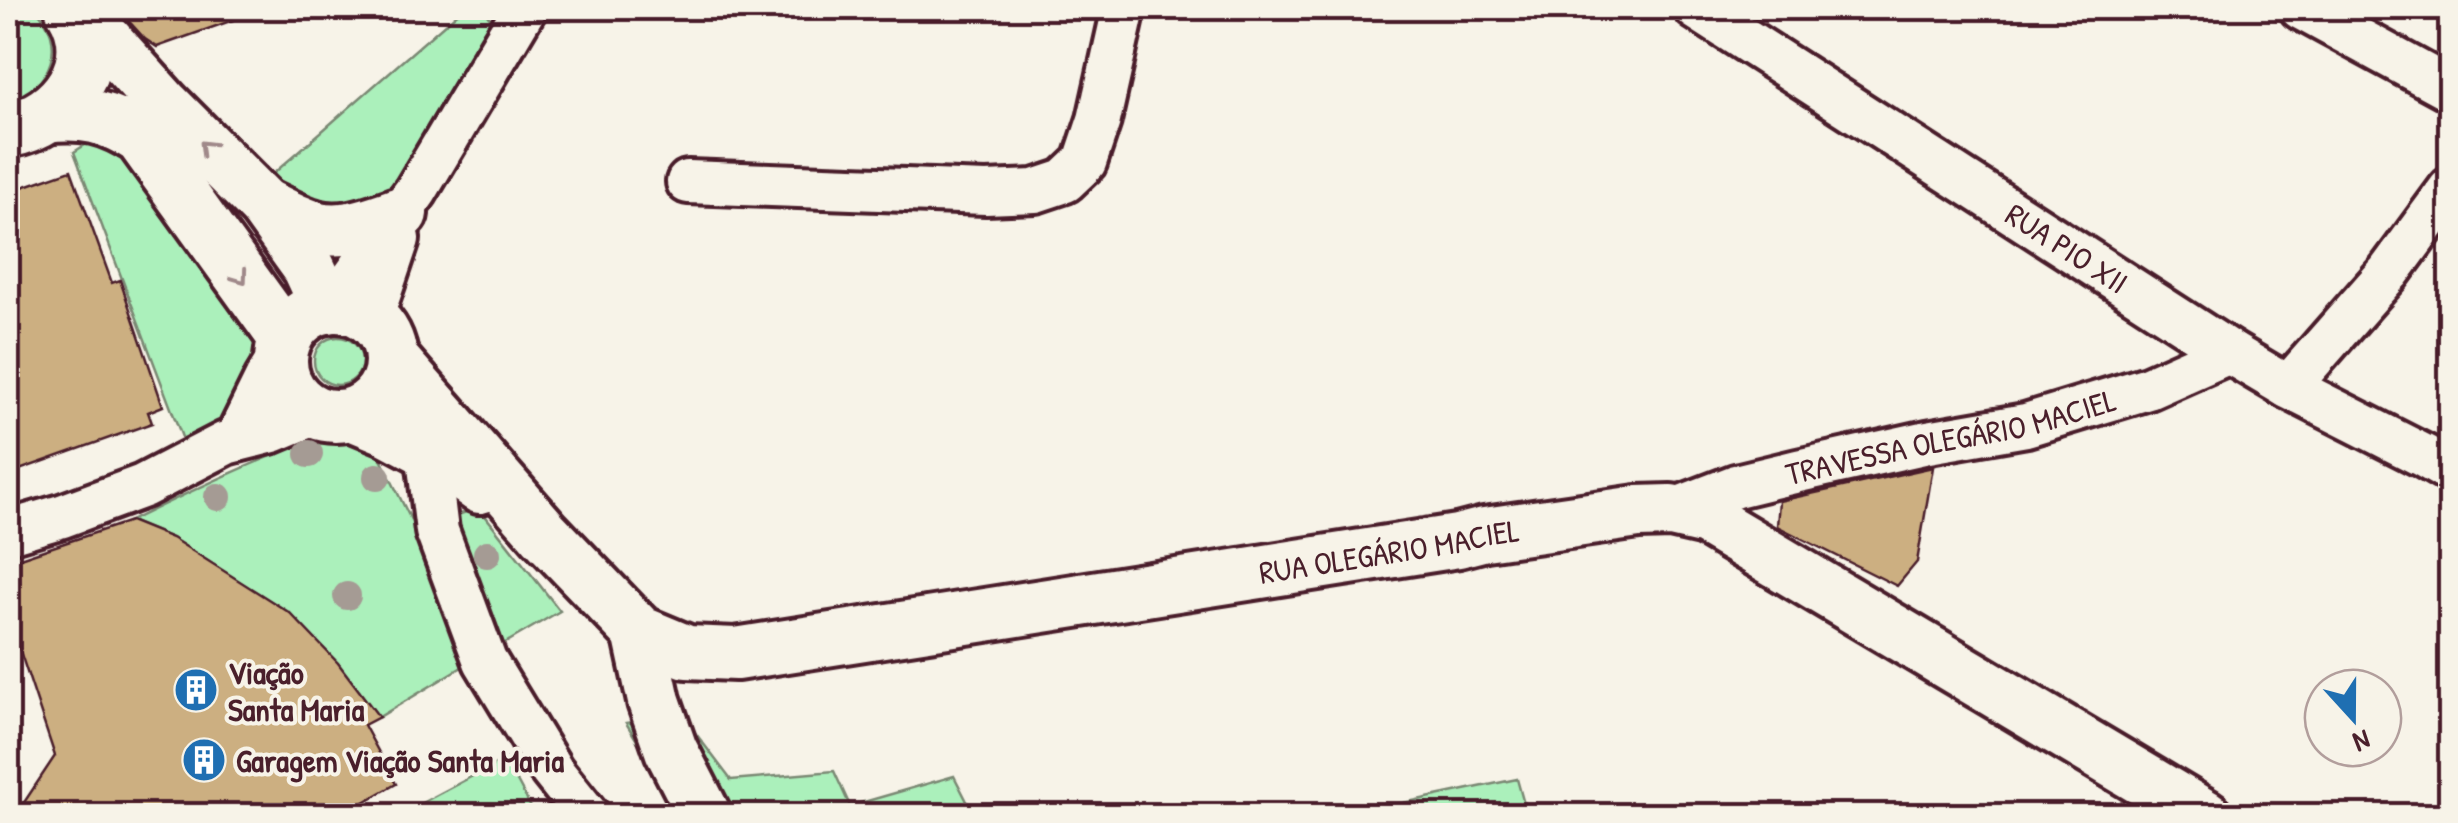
<svg xmlns="http://www.w3.org/2000/svg" width="2458" height="823" viewBox="0 0 2458 823" font-family="'Patrick Hand',sans-serif">
  <rect width="100%" height="100%" fill="#f7f3e8"/>
  <filter id="ink" filterUnits="userSpaceOnUse"><feTurbulence type="fractalNoise" baseFrequency=".01" numOctaves="2"/><feDisplacementMap in="SourceGraphic" scale="20" xChannelSelector="R" yChannelSelector="G"/><feConvolveMatrix kernelMatrix="1 2 1 2 8 2 1 2 1" color-interpolation-filters="sRGB"/></filter>
  <g filter="url(#ink)">
    <g fill="#abf0bb" stroke="#7a8873" stroke-width="2.5">
      <path d="M 8,8 L 34,8 C 69,39 52,90 8,100 Z"/>
      <path d="M 463,8 L 482,8 L 491,19 L 382,204 L 341,223 L 266,180 Z"/>
      <path d="M 106,142 L 121,146 L 265,348 L 227,416 L 206,431 L 183,440 L 74,152 L 88,143 Z"/>
      <circle cx="338" cy="361" r="24"/>
      <path d="M 340,430 L 372,441 L 415,528 L 462,667 L 379,717 L 338,663 L 289,613 L 172,538 L 130,521 C 199,487 267,455 340,430 Z"/>
      <path d="M 469,511 L 483,513 L 560,611 L 495,649 L 449,528 L 455,516 Z"/>
      <path d="M 681,714 L 731,780 L 834,771 L 850,806 L 954,776 L 974,815 L 683,815 L 626,723 Z"/>
      <path d="M 505,759 L 535,815 L 423,815 L 418,805 Z"/>
      <path d="M 1517,779 L 1527,815 L 1346,815 Z"/>
    </g>
    <g fill="#ccaf81" stroke="#4a1f2b" stroke-width="2.5">
      <path d="M 117,8 L 255,8 L 256,12 L 157,47 L 145,39 Z"/>
      <path d="M 71,170 L 112,283 L 120,280 L 163,406 L 148,412 L 152,423 L 8,474 L 8,192 Z"/>
      <path d="M 1933,467 L 1917,562 L 1897,586 L 1777,526 L 1779,501 Z"/>
      <path d="M 130,521 L 172,538 L 290,613 L 338,663 L 379,717 L 364,725 L 396,784 L 339,816 L 15,816 L 55,756 L 8,615 L 8,562 Z"/>
    </g>
    <g fill="none" stroke-linecap="round" stroke-linejoin="round">
      <defs>
        <g id="minor">
          <path id="s1" d="M 1696,8 L 2229,352 L 2288,387 L 2424,456 L 2450,471"/>
          <path d="M 2301,8 L 2450,89"/>
          <path d="M 688,182 L 986,193 L 1035,191 L 1065,181 L 1085,162 L 1099,120 L 1124,8"/>
          <path d="M 340,307 L 352,280 L 416,191 L 525,8"/>
          <path d="M 371,319 L 398,239"/>
          <path d="M 2288,387 L 2389,272 L 2450,189"/>
          <path d="M 429,429 L 427,450 L 437,531 L 485,661 L 552,771 L 588,816"/>
          <path d="M 236,440 L 266,379 L 280,356"/>
          <path id="s2" d="M 1671,511 L 1736,486 L 1798,471 L 1928,442 L 2026,425 L 2148,388 L 2229,352"/>
          <path d="M 8,532 L 62,516 L 143,486 L 226,443 L 273,431 L 316,413"/>
        </g>
        <g id="tertiary">
          <path d="M 77,8 L 165,106 L 264,205 L 309,268 L 327,307"/>
          <path d="M 45,116 C 84,111 108,117 141,138 L 285,338"/>
          <path d="M 264,205 C 280,212 298,223 315,227 C 345,235 374,222 401,213"/>
          <circle cx="336" cy="361" r="55"/>
          <path id="s3" d="M 391,358 L 544,533 L 639,632 L 687,652 L 736,654 L 1458,541 L 1485,534 L 1638,512 L 1671,511 L 1706,519 L 2205,816"/>
          <path d="M 352,414 L 386,428 L 435,454 L 480,487"/>
          <path d="M 639,632 L 654,701 L 671,750 L 705,816"/>
        </g>
        <path id="secondary" d="M 8,130 C 65,120 106,62 73,8"/>
      </defs>
      <use href="#minor" stroke="#4a1f2b" stroke-width="50"/>
      <use href="#tertiary" stroke="#4a1f2b" stroke-width="60"/>
      <use href="#secondary" stroke="#4a1f2b" stroke-width="62"/>
      <use href="#minor" stroke="#f7f3e8" stroke-width="42"/>
      <use href="#tertiary" stroke="#f7f3e8" stroke-width="52"/>
      <use href="#secondary" stroke="#f7f3e8" stroke-width="55"/>
    </g>
    <g fill="#a59b94">
      <circle cx="309" cy="454" r="14"/>
      <circle cx="377" cy="477" r="14"/>
      <circle cx="218" cy="497" r="14"/>
      <circle cx="487" cy="554" r="14"/>
      <circle cx="347" cy="596" r="14"/>
    </g>
    <defs><path id="oneway-chevron" d="M-2-3.5L2.5 0L-2 3.5" fill="none" stroke-width="1.6" stroke-linecap="round" stroke-linejoin="round" transform="scale(2.5)"/></defs>
    <g stroke="#a0898a">
      <use href="#oneway-chevron" transform="translate(206 147) rotate(-135)"/>
      <use href="#oneway-chevron" transform="translate(241 277) rotate(54)"/>
    </g>
  </g>
  <defs>
    <symbol id="building-disc" viewBox="-11 -11 22 22"><circle r="9.5" fill="#1f6fb2" stroke="#f7f3e8"/><path d="M-4-6H4V6H1V3H-1V6H-4ZM-2.5-4.3h1.7v1.8h-1.7ZM.8-4.3h1.7v1.8H.8ZM-2.5-1h1.7V.8h-1.7ZM.8-1h1.7V.8H.8Z" fill="#fff"/></symbol>
  </defs>
  <g fill-rule="evenodd">
    <use href="#building-disc" x="171" y="665" width="50" height="50"/>
    <use href="#building-disc" x="179" y="735" width="50" height="50"/>
  </g>
  <g text-anchor="middle" dominant-baseline="central" stroke-width="8" stroke-linejoin="round" paint-order="stroke">
    <g font-size="32" fill="#4a1f2b" stroke="#f7f3e8">
      <text stroke="none"><textPath href="#s1" startOffset="442">RUA PIO XII</textPath></text>
      <text stroke="none"><textPath href="#s2" startOffset="290">TRAVESSA OLEGÁRIO MACIEL</textPath></text>
      <text stroke="none"><textPath href="#s3" startOffset="1132">RUA OLEGÁRIO MACIEL</textPath></text>
    </g>
    <g font-size="32" font-weight="bold" fill="#4a1f2b" stroke="#f7f3e8" text-anchor="start">
      <text x="228" y="672">Viação<tspan x="228" dy="37">Santa Maria</tspan></text>
      <text x="236" y="760">Garagem Viação Santa Maria</text>
    </g>
  </g>
  <rect width="2458" height="823" fill="none" stroke="#f7f3e8" stroke-width="40"/>
  <rect x="20" y="20" width="2418" height="783" fill="none" stroke="#4a1f2b" stroke-width="4" filter="url(#ink)"/>
  <g transform="translate(2353 718) rotate(159)"><circle r="48" fill="#f7f3e8" stroke="#b29e9c" stroke-width="2.5"/>
  <path d="M0-8L18 38L0 25L-18 38Z" fill="#1f6fb2"/>
  <text y="-15" font-size="28" font-weight="bold" text-anchor="middle" fill="#4a1f2b">N</text>
  </g>
</svg>
